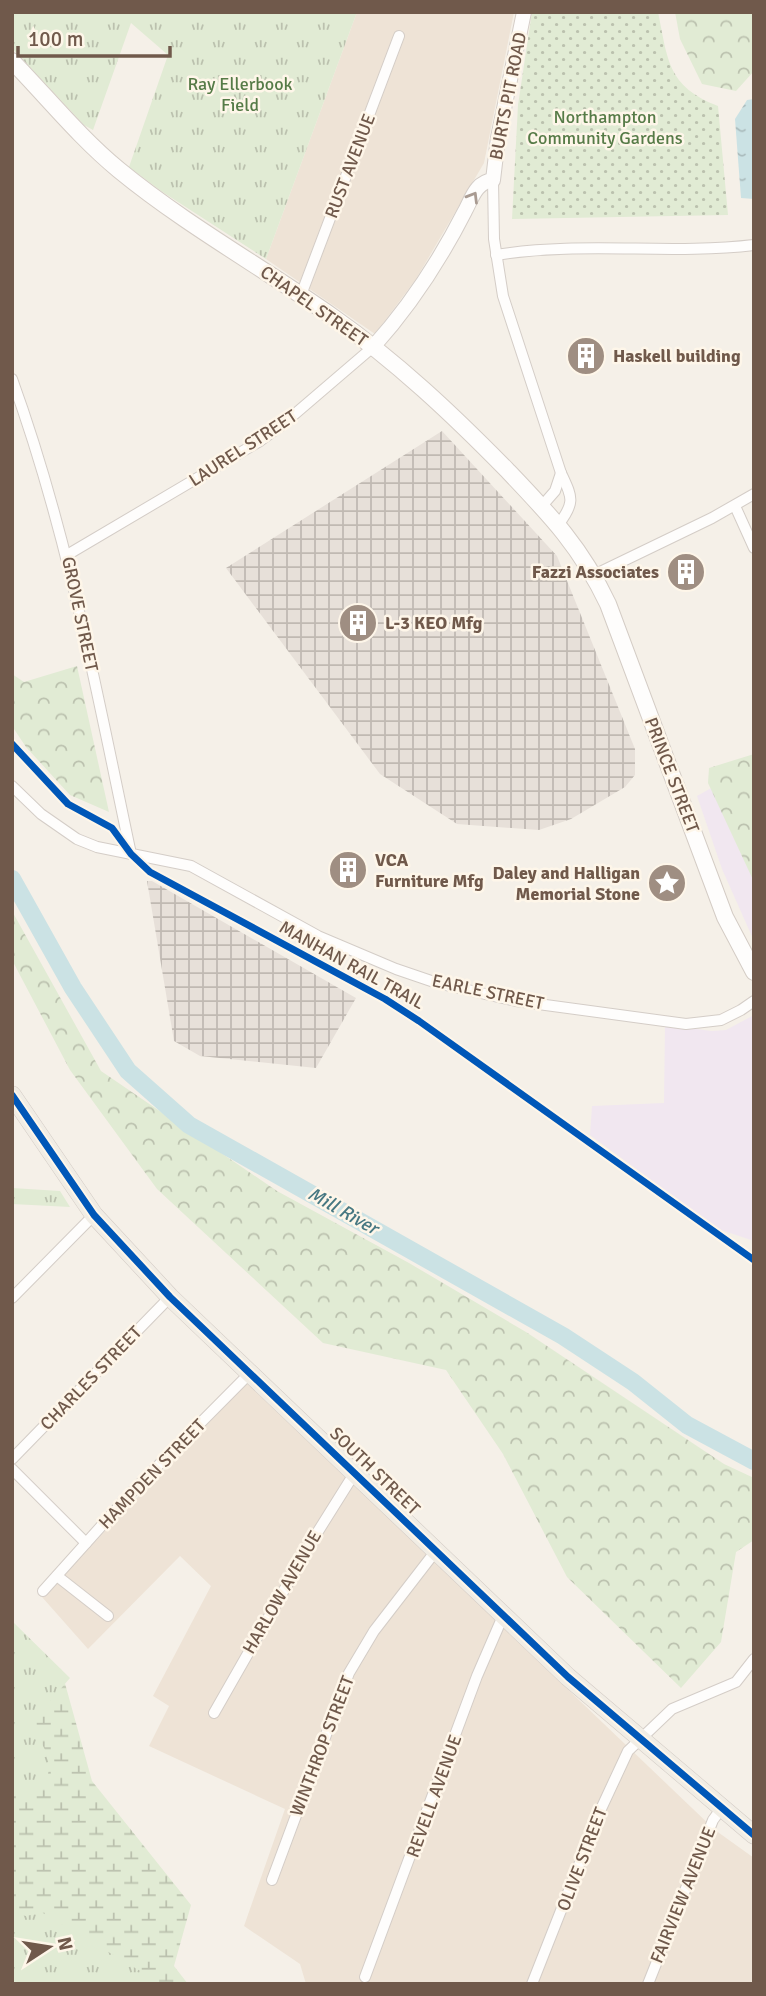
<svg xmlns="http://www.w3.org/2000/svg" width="766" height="1996" viewBox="0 0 766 1996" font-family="Signika,sans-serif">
  <defs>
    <pattern id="industrial-grid" width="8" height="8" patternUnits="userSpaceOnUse" patternTransform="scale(1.75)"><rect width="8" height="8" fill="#e7e0d9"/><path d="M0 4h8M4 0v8" fill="none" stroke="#c0b9b2"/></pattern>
    <pattern id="grass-dots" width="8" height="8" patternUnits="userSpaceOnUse" patternTransform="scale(1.75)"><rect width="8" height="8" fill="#e1ebd4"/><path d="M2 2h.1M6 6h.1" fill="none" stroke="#bbc1ae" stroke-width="1.8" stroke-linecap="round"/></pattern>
    <pattern id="forest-crowns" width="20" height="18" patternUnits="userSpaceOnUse" patternTransform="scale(1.75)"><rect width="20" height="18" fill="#e1ebd4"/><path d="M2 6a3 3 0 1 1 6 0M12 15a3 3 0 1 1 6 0" fill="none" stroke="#bbc1ae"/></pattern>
    <pattern id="wetland-marsh" width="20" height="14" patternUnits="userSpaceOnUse" patternTransform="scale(1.75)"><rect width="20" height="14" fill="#e1ebd4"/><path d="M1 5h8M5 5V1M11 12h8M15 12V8" fill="none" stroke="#bbc1ae"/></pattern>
    <pattern id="park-tufts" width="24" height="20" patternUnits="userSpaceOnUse" patternTransform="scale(1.75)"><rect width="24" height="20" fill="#e1ebd4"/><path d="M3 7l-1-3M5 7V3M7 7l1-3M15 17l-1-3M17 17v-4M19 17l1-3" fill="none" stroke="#bbc1ae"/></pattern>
    <pattern id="water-ripples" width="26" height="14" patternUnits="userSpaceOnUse" patternTransform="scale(1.75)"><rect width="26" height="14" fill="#cbe2e4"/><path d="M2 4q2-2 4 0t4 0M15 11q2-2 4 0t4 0" fill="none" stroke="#a9babb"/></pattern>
  </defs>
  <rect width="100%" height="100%" fill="#f5f0e8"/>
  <g fill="#eee3d6">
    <path d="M 357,12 L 514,12 L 484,163 L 416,279 L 375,334 L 266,259 Z"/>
    <path d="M 247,1383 L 715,1830 L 754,1858 L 754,1984 L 306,1984 L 300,1964 L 244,1926 L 285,1809 L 149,1746 L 169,1706 L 153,1696 L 211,1586 L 180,1556 L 88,1649 L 42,1597 Z"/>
  </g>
  <g fill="url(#industrial-grid)">
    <path d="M 442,431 L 557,556 L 635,749 L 635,775 L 625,787 L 571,819 L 539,830 L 457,824 L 380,774 L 226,568 Z"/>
    <path d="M 147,881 L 152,881 L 356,998 L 316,1068 L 200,1056 L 174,1041 Z"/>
  </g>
  <g fill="#f1e7f0">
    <path d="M 754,764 L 754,941 L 722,869 L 697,796 Z"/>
    <path d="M 754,1015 L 754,1241 L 718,1229 L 590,1135 L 592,1106 L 664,1103 L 665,1025 L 712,1031 L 726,1030 Z"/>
  </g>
  <path fill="url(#grass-dots)" d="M 532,12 L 658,12 C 668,60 667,86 718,106 L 728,215 L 512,219 L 518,105 Z"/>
  <g fill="url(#forest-crowns)">
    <path d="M 675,12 L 754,12 L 754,71 L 736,91 L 702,84 L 680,39 Z"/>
    <path d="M 77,666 L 109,812 L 70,795 L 26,747 L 12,726 L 12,674 L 24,682 Z"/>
    <path d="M 754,754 L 754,882 L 708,783 L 709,768 Z"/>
    <path d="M 12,911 L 101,1071 L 277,1191 L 409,1263 L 526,1332 L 724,1464 L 754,1478 L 754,1540 L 736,1552 L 721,1642 L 681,1688 L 567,1577 L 503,1454 L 446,1370 L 323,1343 L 157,1189 L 70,1070 L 12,960 Z"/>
  </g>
  <path fill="url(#wetland-marsh)" d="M 12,1647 L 61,1669 L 92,1781 L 191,1905 L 174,1966 L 188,1984 L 12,1984 Z"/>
  <g fill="url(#park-tufts)">
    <path d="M 12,12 L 357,12 L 266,259 L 161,191 L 129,167 L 168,55 L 131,23 L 93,130 L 84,125 L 12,48 Z"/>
    <path d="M 12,1188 L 60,1191 L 70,1207 L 12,1204 Z"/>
    <path d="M 12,1621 L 70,1678 L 27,1728 C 45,1744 55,1760 45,1783 L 28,1790 L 12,1790 Z"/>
    <path d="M 12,1908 L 25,1916 L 43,1913 L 162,1984 L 12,1984 Z"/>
  </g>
  <path fill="url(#water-ripples)" d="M 754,99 L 754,199 L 741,198 L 735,119 L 747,100 Z"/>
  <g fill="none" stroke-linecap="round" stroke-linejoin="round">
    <path stroke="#cbe2e4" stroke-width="18" d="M 12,879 L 73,988 L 128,1071 L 189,1125 L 563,1336 L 633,1382 L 687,1425 L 754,1461"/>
    <defs>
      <g id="minor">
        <path d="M 493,180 L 494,239 L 503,296 L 561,473 C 572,497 576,502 558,525"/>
        <path d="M 496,255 C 582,241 668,255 754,245"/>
        <path d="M 301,295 L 399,36"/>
        <path d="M 12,379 C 68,533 97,694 131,854"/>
        <path d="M 735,506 L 754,548"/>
        <path d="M 541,507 L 555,491 L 561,473"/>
        <path d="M 67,555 L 260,441 L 282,425 L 373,347"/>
        <path d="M 594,575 L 712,518 L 754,494"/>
        <path d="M 12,786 L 41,814 L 77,839 L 97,847 L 191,866 L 318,936 L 396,969 L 437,983 L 516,1001 L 686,1024 L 721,1020 L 741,1010 L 754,1001"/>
        <path d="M 12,1298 L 94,1215"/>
        <path d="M 12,1459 L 170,1297"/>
        <path d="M 12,1469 L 86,1543"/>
        <path d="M 57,1576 L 108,1616"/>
        <path d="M 43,1591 L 131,1493 L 249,1374"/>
        <path d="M 214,1713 L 312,1541 L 354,1474"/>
        <path d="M 272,1880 L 349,1673 L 374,1631 L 435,1552"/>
        <path d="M 365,1977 L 477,1676 L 503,1616"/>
        <path d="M 532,1984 L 601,1809 L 628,1751 L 672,1709 L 736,1682 L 754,1659"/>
        <path d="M 648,1984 L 713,1820 L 721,1809"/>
      </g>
      <path id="tertiary" d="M 373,347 C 410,306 440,260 465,211 C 472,198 476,182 493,180 L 498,138 L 524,12"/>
      <path id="secondary" d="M 12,61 C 47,97 80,138 119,170 C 186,225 262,267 333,317 C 397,362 452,414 507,470 C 550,515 581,547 608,604 L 725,917 L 754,972"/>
      <path id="primary" d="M 12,1095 L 94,1215 L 170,1297 L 568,1677 L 754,1835"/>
    </defs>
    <use href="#minor" stroke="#d4cdc7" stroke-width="12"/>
    <use href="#tertiary" stroke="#d4cdc7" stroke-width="16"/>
    <use href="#secondary" stroke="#d4ccc5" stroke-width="18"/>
    <use href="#primary" stroke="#d3cbc5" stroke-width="19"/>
    <use href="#minor" stroke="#fefdfc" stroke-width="10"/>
    <use href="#tertiary" stroke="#fefdfc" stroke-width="14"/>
    <use href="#secondary" stroke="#fefdfc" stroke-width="16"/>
    <use href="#primary" stroke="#f1ede5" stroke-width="18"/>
    <defs>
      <g id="cycleway">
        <path d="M 12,744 L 68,804 L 112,828 L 131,854 L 150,872 L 385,999 L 419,1021 L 754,1260"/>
        <path d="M 12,1095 L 94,1215 L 170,1297 L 568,1677 L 754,1835"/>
      </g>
    </defs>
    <use href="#cycleway" stroke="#fef6e9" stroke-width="11"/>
    <use href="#cycleway" stroke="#0057b8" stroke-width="7"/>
  </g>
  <defs><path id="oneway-chevron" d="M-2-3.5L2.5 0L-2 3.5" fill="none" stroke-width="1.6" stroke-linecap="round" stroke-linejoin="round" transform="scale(1.75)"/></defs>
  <use stroke="#a99b92" href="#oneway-chevron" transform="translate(473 197) rotate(-59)"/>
  <defs>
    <symbol id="building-disc" viewBox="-11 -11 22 22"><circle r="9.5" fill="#9f8e82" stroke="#fef6e9"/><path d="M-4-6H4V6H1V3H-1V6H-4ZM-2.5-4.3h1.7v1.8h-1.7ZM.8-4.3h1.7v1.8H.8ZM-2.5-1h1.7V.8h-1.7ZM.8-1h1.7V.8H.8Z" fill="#fff"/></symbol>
    <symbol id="sight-disc" viewBox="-11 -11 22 22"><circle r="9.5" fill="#9f8e82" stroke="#fef6e9"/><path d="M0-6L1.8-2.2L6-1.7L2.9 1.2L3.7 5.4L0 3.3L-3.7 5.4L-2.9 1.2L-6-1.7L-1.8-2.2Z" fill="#fff"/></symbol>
  </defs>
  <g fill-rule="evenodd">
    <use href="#building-disc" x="564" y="334" width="44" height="44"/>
    <use href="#building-disc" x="664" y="550" width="44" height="44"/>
    <use href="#building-disc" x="336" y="601" width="44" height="44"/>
    <use href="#building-disc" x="326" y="848" width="44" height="44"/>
    <use href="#sight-disc" x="645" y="861" width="44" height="44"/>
  </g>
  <g text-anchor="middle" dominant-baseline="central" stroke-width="5" stroke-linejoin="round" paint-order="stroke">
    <g font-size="18" fill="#567b47" stroke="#fef6e9">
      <text x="240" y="84">Ray Ellerbook<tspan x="240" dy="21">Field</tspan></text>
      <text x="605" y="117">Northampton<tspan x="605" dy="21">Community Gardens</tspan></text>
    </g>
    <g font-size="18" fill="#70594b" stroke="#fef6e9">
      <text transform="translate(508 96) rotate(-79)">BURTS PIT ROAD</text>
      <text transform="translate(350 166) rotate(-69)">RUST AVENUE</text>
      <text transform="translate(314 306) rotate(35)">CHAPEL STREET</text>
      <text transform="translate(243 448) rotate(-33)">LAUREL STREET</text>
      <text transform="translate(80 614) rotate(78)">GROVE STREET</text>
      <text transform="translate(672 775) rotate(69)">PRINCE STREET</text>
      <text transform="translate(352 965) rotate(29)">MANHAN RAIL TRAIL</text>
      <text transform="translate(488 992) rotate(12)">EARLE STREET</text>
      <text transform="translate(91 1378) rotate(-46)">CHARLES STREET</text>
      <text transform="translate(375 1471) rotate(44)">SOUTH STREET</text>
      <text transform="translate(152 1474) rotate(-46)">HAMPDEN STREET</text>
      <text transform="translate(282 1592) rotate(-60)">HARLOW AVENUE</text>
      <text transform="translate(322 1746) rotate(-69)">WINTHROP STREET</text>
      <text transform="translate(434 1796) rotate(-70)">REVELL AVENUE</text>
      <text transform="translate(582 1859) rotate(-69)">OLIVE STREET</text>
      <text transform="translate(683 1895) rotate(-68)">FAIRVIEW AVENUE</text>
    </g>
    <g font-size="18" font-weight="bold" fill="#70594b" stroke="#fef6e9" text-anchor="start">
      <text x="613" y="356">Haskell building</text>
      <text x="659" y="572" text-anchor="end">Fazzi Associates</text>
      <text x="385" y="623">L-3 KEO Mfg</text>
      <text x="375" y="860">VCA<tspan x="375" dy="21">Furniture Mfg</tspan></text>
      <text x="640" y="873" text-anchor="end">Daley and Halligan<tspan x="640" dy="21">Memorial Stone</tspan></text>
    </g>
    <g font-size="19" font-style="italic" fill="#477882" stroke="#fef6e9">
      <text transform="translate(343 1211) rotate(29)">Mill River</text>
    </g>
  </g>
  <rect width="766" height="1996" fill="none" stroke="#70594b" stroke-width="28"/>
  <g transform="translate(49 1947) rotate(78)" stroke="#fef6e9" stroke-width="5" paint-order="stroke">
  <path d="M0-5L12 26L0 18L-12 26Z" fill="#70594b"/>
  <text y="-10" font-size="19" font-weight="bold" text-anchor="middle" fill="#70594b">N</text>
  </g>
  <path d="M18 46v10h152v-10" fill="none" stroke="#70594b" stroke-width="3.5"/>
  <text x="28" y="46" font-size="21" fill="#70594b" stroke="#fef6e9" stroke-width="5" paint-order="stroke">100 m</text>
</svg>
